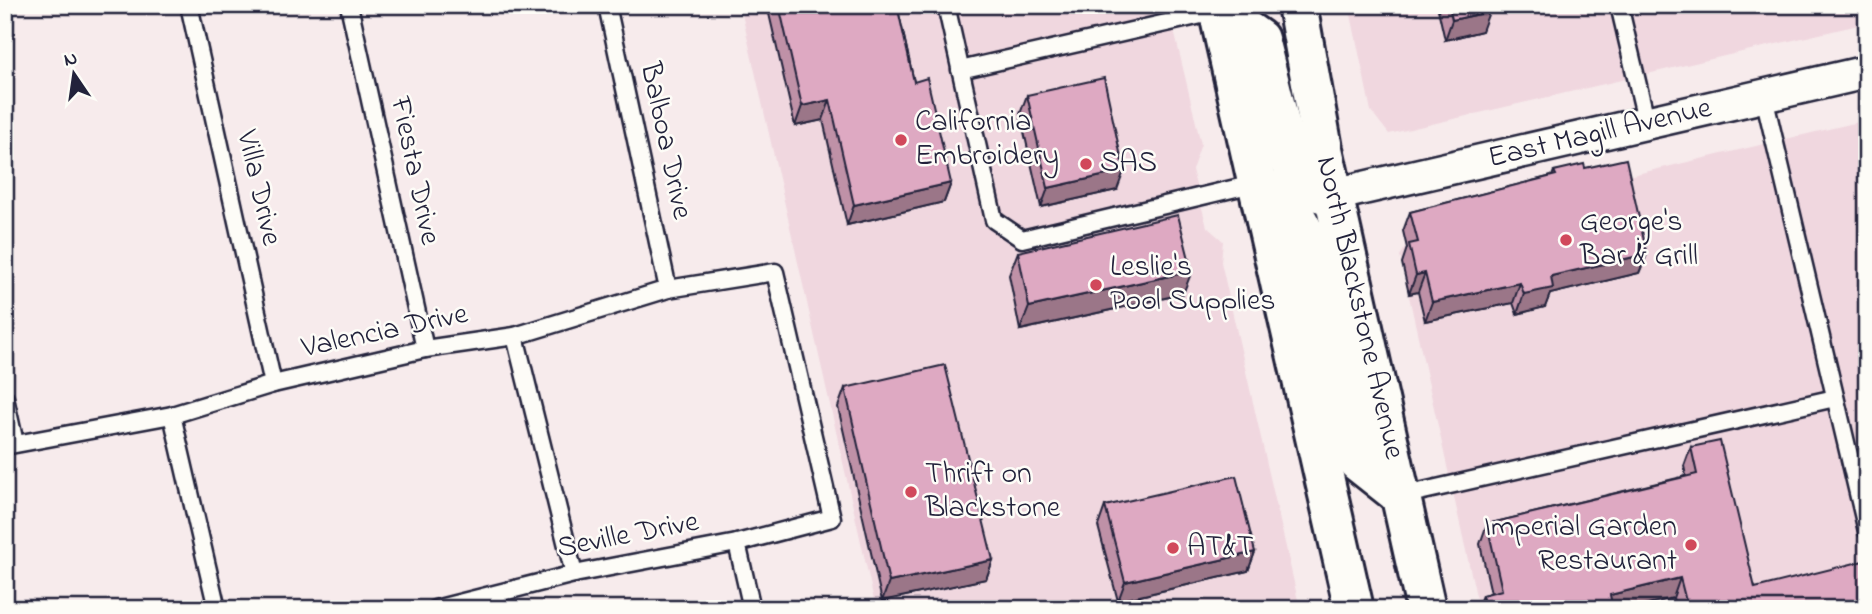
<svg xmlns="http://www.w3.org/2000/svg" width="1872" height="614" viewBox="0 0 1872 614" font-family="'Indie Flower',sans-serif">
  <rect width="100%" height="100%" fill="#f7ebec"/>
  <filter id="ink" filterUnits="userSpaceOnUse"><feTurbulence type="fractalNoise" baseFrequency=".0143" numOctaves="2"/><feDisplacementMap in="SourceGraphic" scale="14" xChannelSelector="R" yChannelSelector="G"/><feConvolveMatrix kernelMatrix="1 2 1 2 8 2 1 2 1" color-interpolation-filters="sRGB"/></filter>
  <g filter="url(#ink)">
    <g fill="#f0d7df">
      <path d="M 740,5 L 1168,5 L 1201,144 L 1192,170 L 1207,227 L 1223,241 L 1221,262 L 1300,609 L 876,609 Z"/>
      <path d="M 1349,5 L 1867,5 L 1867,23 L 1389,134 L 1371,111 Z"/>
      <path d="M 1867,120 L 1867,609 L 1479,609 L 1400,256 L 1419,225 Z"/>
    </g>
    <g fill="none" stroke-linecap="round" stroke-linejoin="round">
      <defs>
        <g id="lane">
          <path d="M 189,5 L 273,384"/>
          <path d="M 349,5 L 425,349"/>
          <path d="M 607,5 L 668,289"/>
          <path d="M 946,5 L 994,220 L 1022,239 L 1257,183"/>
          <path d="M 1619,5 L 1647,124"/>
          <path d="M 960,70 L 1219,11"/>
          <path d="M 1764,97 L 1867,531"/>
          <path d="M 515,336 L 574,574"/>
          <path d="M 5,398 L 15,443"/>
          <path d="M 172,415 L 217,609"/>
          <path d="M 5,446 L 172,415 L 273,384 L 425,349 L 515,336 L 668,289 L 775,272 L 832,518 L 737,543 L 574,574 L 435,609"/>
          <path d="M 1401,496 L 1835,398"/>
          <path d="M 737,543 L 752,609"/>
        </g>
        <path id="street" d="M 1333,195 L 1867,72"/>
        <g id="primary">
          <path d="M 1217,5 L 1354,609"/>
          <path d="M 1297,5 L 1323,149 L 1426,609"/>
          <path d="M 1219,11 L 1259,39 L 1289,159 C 1300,182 1307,193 1333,195"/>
          <path d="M 1257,183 C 1286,201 1296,211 1309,243 L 1358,462 L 1401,496"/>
        </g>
      </defs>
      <use href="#lane" stroke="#22223b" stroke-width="21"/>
      <use href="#street" stroke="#22223b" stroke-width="37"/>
      <use href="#primary" stroke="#22223b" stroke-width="44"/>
      <use href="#lane" stroke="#fdfcf7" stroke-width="16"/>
      <use href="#street" stroke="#fdfcf7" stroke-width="32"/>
      <use href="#primary" stroke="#fdfcf7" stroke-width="38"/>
    </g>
    <g fill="#bf91a7" stroke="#22223b" stroke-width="2">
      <path d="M 767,5 L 897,5 L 914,82 L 951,183 L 944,202 L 847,225 L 823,120 L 795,126 Z"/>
      <path d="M 1437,5 L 1487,5 L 1482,31 L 1445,40 Z"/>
      <path d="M 1027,95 L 1117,190 L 1041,207 L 1020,114 Z"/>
      <path d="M 1585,168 L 1647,254 L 1639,273 L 1550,294 L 1545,307 L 1517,314 L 1513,303 L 1425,321 L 1418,292 L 1409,294 L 1402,263 L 1407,248 L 1403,231 L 1410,212 L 1552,176 L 1554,171 Z"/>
      <path d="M 1018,252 L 1183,294 L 1020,330 L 1009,275 Z"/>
      <path d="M 845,388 L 993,560 L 986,579 L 882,601 L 838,407 Z"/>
      <path d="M 1691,447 L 1755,588 L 1867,609 L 1676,609 L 1673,598 L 1626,609 L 1477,609 L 1482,595 L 1491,593 L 1480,544 L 1487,524 L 1686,476 L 1684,466 Z"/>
      <path d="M 1105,506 L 1255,552 L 1248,571 L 1118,601 L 1098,526 Z"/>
    </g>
    <g fill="#9b7688" stroke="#22223b" stroke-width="2">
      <path d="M 1489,12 L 1482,31 L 1445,40 L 1452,20 Z"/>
      <path d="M 830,100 L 823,120 L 795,126 L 802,106 Z"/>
      <path d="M 1124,171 L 1117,190 L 1041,207 L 1048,188 Z"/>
      <path d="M 951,183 L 944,202 L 847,225 L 854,205 Z"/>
      <path d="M 1647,254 L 1639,273 L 1550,294 L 1545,307 L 1517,314 L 1524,294 L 1551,276 Z"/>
      <path d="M 1192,271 L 1183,294 L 1020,330 L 1029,307 Z"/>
      <path d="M 1425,273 L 1418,292 L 1409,294 L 1416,275 Z"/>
      <path d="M 1520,283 L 1513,303 L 1425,321 L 1432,302 Z"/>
      <path d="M 1255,552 L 1248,571 L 1118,601 L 1125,582 Z"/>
      <path d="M 993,560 L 986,579 L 882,601 L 889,582 Z"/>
      <path d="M 1680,578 L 1673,598 L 1626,609 L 1604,609 L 1610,595 Z"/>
    </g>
    <g fill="#dea9c2" stroke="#22223b" stroke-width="2">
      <path d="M 779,5 L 897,5 L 914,82 L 927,78 L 951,183 L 854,205 L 830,100 L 802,106 Z"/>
      <path d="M 1449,5 L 1487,5 L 1489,12 L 1452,20 Z"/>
      <path d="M 1104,78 L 1124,171 L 1048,188 L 1027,95 Z"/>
      <path d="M 1626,159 L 1647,254 L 1551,276 L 1553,288 L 1524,294 L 1520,283 L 1432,302 L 1425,273 L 1416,275 L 1409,244 L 1418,242 L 1410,212 L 1556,175 L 1554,171 L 1584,164 L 1585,168 Z"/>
      <path d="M 1178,215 L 1192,271 L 1029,307 L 1018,252 Z"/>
      <path d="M 945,365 L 993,560 L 889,582 L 845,388 Z"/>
      <path d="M 1720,441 L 1755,588 L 1867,560 L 1867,609 L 1688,609 L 1680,578 L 1610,595 L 1613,609 L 1485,609 L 1482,595 L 1502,590 L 1487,524 L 1697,474 L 1691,447 Z"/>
      <path d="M 1236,476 L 1255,552 L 1125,582 L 1105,506 Z"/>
    </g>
  </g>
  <g fill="#d1495b" stroke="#fdfcf7" stroke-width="2.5">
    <circle cx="901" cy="140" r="7"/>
    <circle cx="1086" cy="164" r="7"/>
    <circle cx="1566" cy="240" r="7"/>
    <circle cx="1096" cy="285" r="7"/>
    <circle cx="911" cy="492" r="7"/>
    <circle cx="1691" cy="545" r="7"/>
    <circle cx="1173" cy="548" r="7"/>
  </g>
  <g text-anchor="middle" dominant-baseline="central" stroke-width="5" stroke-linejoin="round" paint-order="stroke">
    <g font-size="30" fill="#22223b" stroke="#fdfcf7" text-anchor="start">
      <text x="915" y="123">California<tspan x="915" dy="34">Embroidery</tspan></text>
      <text x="1100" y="164">SAS</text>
      <text x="1580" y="223">George's<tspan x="1580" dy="34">Bar &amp; Grill</tspan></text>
      <text x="1110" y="268">Leslie's<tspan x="1110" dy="34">Pool Supplies</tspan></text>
      <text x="925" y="475">Thrift on<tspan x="925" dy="34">Blackstone</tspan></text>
      <text x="1677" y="528" text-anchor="end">Imperial Garden<tspan x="1677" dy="34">Restaurant</tspan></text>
      <text x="1187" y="548">AT&amp;T</text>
    </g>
    <g font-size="30" fill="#22223b" stroke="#fdfcf7">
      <text transform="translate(1600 134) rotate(-13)">East Magill Avenue</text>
      <text transform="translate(665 141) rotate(78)">Balboa Drive</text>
      <text transform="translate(414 171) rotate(78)">Fiesta Drive</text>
      <text transform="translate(258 188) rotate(77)">Villa Drive</text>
      <text transform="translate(1359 308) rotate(77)">North Blackstone Avenue</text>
      <text transform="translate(385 332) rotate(-12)">Valencia Drive</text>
      <text transform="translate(628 536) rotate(-11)">Seville Drive</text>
    </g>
  </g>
  <rect width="1872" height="614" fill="none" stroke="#fdfcf7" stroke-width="28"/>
  <rect x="14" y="14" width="1844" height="586" fill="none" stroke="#22223b" stroke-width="2.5" filter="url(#ink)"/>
  <g transform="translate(74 74) rotate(347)" stroke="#fdfcf7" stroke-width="5" paint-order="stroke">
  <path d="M0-5L12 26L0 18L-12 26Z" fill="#22223b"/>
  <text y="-10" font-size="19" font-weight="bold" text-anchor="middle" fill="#22223b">N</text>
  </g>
</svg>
